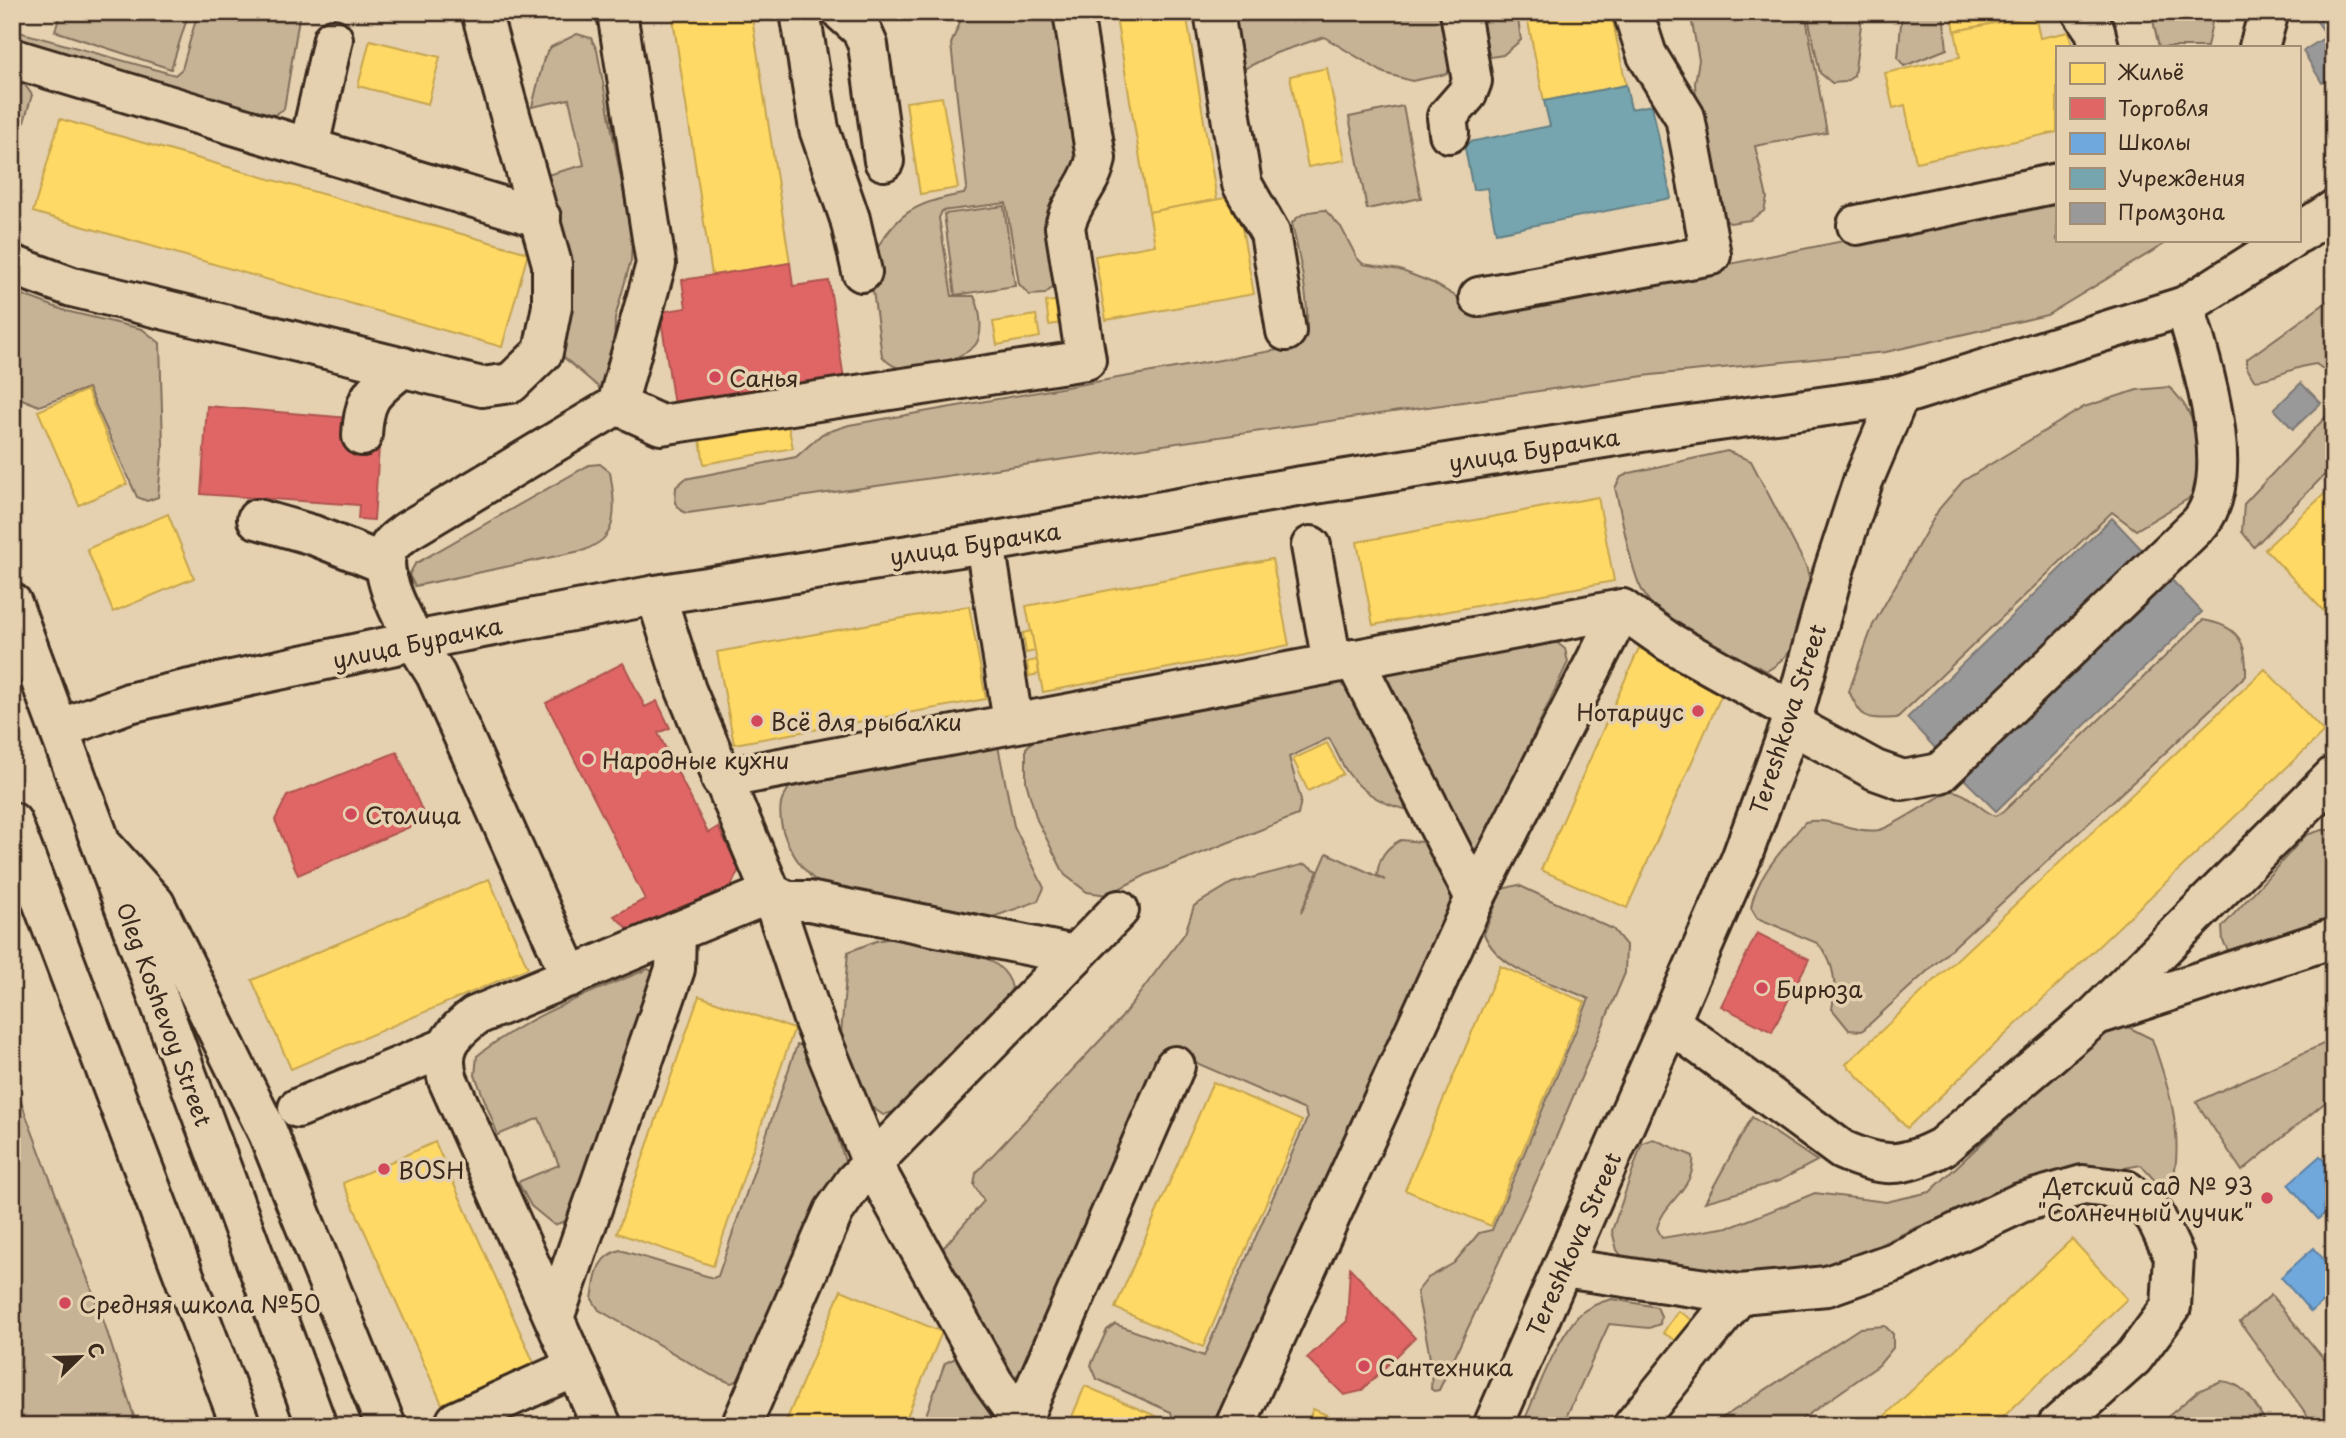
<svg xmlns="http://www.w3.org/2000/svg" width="2346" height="1438" viewBox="0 0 2346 1438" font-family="'Playpen Sans',sans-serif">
  <rect width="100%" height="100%" fill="#e5d0af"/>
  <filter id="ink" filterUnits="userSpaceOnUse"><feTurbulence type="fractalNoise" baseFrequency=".0143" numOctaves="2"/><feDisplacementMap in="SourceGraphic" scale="14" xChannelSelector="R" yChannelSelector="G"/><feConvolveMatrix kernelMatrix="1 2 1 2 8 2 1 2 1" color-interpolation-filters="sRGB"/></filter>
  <g filter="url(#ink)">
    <g fill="#c6b295" stroke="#806e5a" stroke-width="2">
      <path d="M 61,12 L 189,12 L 171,69 L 55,31 Z"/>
      <path d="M 198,12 L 300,12 L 284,109 L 269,118 L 12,46 L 12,30 L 175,75 L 182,69 Z"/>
      <path d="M 964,12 L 1061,12 L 1081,158 L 1048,228 L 1054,286 L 1045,294 L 1029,295 L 1019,284 L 1006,203 L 942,211 L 939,218 L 952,296 L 974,296 C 980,308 984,332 976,344 C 967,357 920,371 905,369 C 895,368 888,364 882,356 L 869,262 C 895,215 912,202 964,194 L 967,187 L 951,44 Z"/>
      <path d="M 1226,12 L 1449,12 L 1453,58 L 1447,74 L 1412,81 L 1384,73 L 1324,37 L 1276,53 L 1244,69 L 1238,69 Z"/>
      <path d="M 1476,12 L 1517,12 L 1521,40 L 1503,55 L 1491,57 L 1483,51 Z"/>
      <path d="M 1690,12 L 1805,12 L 1827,133 L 1755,146 L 1767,198 L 1764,211 L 1750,220 L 1730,223 L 1714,213 L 1697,116 L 1695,83 L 1699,60 Z"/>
      <path d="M 1807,12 L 1860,12 L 1861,25 L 1854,76 L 1845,82 L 1832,83 L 1820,73 Z"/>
      <path d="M 1902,12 L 1943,12 L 1947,49 L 1904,66 L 1898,58 Z"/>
      <path d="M 2151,12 L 2214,12 L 2207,47 L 2159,47 Z"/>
      <path d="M 577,34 L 591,38 L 597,50 L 632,238 L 631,260 L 615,318 L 613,384 L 602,390 L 561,355 L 570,289 L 547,175 L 584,165 L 569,99 L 532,107 L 544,58 L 551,47 Z"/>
      <path d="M 12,82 L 25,85 L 32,95 L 12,163 Z"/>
      <path d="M 1403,106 L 1421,198 L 1367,209 L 1349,117 Z"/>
      <path d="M 2057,198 L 2057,240 L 2171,240 L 2047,315 L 1886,352 L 1651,375 L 688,513 L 683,512 L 675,503 L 676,487 L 685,479 L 796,457 L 822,434 L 849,425 L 1300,346 C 1318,327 1297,250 1292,223 C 1301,212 1311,211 1325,210 L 1341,227 L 1357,258 L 1363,264 L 1400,270 L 1433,283 L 1481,311 L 1491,312 Z"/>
      <path d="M 1004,206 L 1015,286 L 955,295 L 944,214 Z"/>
      <path d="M 12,291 L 66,311 L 142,329 L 160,343 L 163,444 L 158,497 L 147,501 L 137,497 L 88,388 L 39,406 L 12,395 Z"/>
      <path d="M 2334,297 L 2334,377 L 2316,364 C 2294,366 2273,380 2254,380 L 2247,368 L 2247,359 Z"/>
      <path d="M 2169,387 C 2199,415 2200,445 2200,485 L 2188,499 L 2136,530 L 2112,512 L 1897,718 C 1867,719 1862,721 1849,691 L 1873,625 L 1939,509 L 1963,481 L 2084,407 L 2137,390 Z"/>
      <path d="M 2334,408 L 2334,465 L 2254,547 L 2242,532 L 2244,504 Z"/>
      <path d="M 1727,451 L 1751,461 L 1806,566 L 1815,598 C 1803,626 1794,656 1767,671 C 1724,650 1659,631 1639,584 C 1627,554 1623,519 1615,488 L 1621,477 L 1630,473 Z"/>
      <path d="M 600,464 L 610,472 C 613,490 619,523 604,538 C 600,543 591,547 585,550 L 415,586 L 409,575 L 415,564 L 589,465 Z"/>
      <path d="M 2203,620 C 2238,626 2247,641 2246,675 L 2165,753 L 1862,1031 L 1849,1030 L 1832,1009 C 1837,985 1835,961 1817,943 L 1757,918 L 1751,908 C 1756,876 1785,847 1805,822 C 1832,816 1853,834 1879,830 C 1894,827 1933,799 1950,791 C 1968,791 1979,810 1995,816 L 2003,812 Z"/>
      <path d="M 1555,641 L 1565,649 L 1568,662 L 1485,838 L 1479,847 L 1470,851 L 1378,683 L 1384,672 Z"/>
      <path d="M 1332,681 L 1344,682 L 1414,810 C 1390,809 1362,793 1348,773 C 1340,762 1336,749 1329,738 L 1289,757 L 1301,800 L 1298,815 L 1146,875 L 1107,895 L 1087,892 L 1065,875 L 1037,820 L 1026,782 L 1026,748 L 1040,733 Z"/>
      <path d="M 997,741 L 1014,826 L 1044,888 L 1038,901 L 987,919 L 819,884 C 798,866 776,834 781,804 C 782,798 788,790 791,784 Z"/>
      <path d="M 2322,830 L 2334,830 L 2334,927 L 2229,952 L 2223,941 L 2222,927 L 2306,835 Z"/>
      <path d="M 1401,840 L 1433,843 L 1462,891 L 1220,1426 L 1175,1426 L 1171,1412 L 1097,1379 L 1091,1365 L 1107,1330 L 1115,1324 L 1204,1356 L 1307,1119 L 1305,1110 L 1176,1054 L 1023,1372 L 1012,1378 L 942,1254 L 944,1247 L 984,1201 L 974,1185 L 976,1173 L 1121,1018 L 1185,933 L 1194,906 L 1232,883 L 1305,864 L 1318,871 L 1301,913 L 1327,853 L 1385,880 L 1377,875 C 1379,858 1385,848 1401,840 Z"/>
      <path d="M 1518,885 L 1613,929 L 1626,945 L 1625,973 L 1549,1154 L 1439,1390 L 1434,1391 L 1431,1389 C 1434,1360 1422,1322 1417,1292 L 1428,1278 L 1454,1263 L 1479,1233 L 1492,1230 L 1589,999 C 1553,981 1501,974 1484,934 L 1502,889 Z"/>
      <path d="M 892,938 C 926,941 1005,948 1012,988 L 1002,1005 L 896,1111 L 883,1115 L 869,1105 L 841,1035 L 848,952 L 876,941 Z"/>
      <path d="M 648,969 L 654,972 L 569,1220 L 554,1225 L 531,1206 L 518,1182 L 559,1165 L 539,1118 L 498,1135 L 475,1075 L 477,1056 C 526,1016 590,993 648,969 Z"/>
      <path d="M 2128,1027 L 2152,1039 C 2168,1085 2185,1136 2172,1184 L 2157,1183 L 2141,1165 L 2016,1187 L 1913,1229 L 1838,1265 L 1779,1278 L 1625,1260 L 1617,1250 L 1612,1231 L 1642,1143 L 1653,1139 L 1693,1156 C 1696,1189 1664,1201 1657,1228 L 1662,1238 L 1734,1226 L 1815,1193 L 1886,1202 L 1930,1192 L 2077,1053 L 2112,1028 Z"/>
      <path d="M 2334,1039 L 2334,1095 L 2242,1171 L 2196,1102 Z"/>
      <path d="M 797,1045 L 805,1045 L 812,1049 L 846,1165 L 744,1379 L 731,1383 L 711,1375 L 599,1310 L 592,1299 C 596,1277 595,1257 620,1250 L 713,1278 L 718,1276 Z"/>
      <path d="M 12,1078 L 104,1322 L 137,1426 L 12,1426 Z"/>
      <path d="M 1752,1117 L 1817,1161 L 1779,1181 L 1705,1202 Z"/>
      <path d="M 2271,1295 L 2334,1371 L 2334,1426 L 2315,1426 L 2240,1322 Z"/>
      <path d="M 1612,1299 L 1657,1307 L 1661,1316 L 1660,1324 L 1649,1328 L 1609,1324 L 1562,1426 L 1522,1426 C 1536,1394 1555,1342 1578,1316 C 1587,1307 1600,1302 1612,1299 Z"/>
      <path d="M 1885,1326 L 1893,1334 L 1893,1348 L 1879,1365 L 1792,1426 L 1710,1426 L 1860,1328 Z"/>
      <path d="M 958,1357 L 963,1361 L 997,1426 L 922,1426 L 945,1363 Z"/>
      <path d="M 2221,1381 C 2247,1383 2255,1405 2268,1426 L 2157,1426 L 2198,1391 Z"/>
    </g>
    <g fill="#ffd966" stroke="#c4a450" stroke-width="2">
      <path d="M 672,12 L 751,12 L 790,263 L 712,275 Z"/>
      <path d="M 1115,12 L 1186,12 L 1217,200 L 1149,212 Z"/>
      <path d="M 1526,12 L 1611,12 L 1626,85 L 1544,101 Z"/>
      <path d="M 1951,12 L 2034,12 L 2035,15 L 1955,31 Z"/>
      <path d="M 2035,15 L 2040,38 L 2069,32 L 2072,47 L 2057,47 L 2057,132 L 1916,162 L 1905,105 L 1893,108 L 1885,73 L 1960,57 L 1955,31 Z"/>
      <path d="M 370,40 L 440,57 L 428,104 L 358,86 Z"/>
      <path d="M 1327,68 L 1345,160 L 1308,167 L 1290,76 Z"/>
      <path d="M 942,97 L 958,188 L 920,194 L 906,102 Z"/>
      <path d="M 60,119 L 528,253 L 502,347 L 33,212 Z"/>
      <path d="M 1236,196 L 1254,294 L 1106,320 L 1095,256 L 1155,245 L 1149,212 Z"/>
      <path d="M 1064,300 L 1068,322 L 1049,325 L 1046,302 Z"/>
      <path d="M 1036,315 L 1040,337 L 997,345 L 993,322 Z"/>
      <path d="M 87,390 L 127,484 L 79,505 L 38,411 Z"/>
      <path d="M 788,425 L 793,448 L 704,464 L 700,440 Z"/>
      <path d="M 2334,485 L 2334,620 L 2333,621 L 2265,549 Z"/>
      <path d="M 1598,497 L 1614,581 L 1373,625 L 1357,542 Z"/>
      <path d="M 168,514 L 194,578 L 113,612 L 87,549 Z"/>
      <path d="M 1272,559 L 1289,645 L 1043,692 L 1026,606 Z"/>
      <path d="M 969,606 L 986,699 L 734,744 L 717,652 Z"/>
      <path d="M 1031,631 L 1035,651 L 1026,653 L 1023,633 Z"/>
      <path d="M 1639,648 L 1725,687 L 1627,908 L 1541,870 Z"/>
      <path d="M 1037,660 L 1039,674 L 1029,676 L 1027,662 Z"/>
      <path d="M 2265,669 L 2324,732 L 1907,1128 L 1846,1064 Z"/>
      <path d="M 1327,743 L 1343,774 L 1308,791 L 1293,759 Z"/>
      <path d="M 489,879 L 528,968 L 291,1069 L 252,980 Z"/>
      <path d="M 1500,966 L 1585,1002 L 1491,1226 L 1405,1190 Z"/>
      <path d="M 699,996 L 794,1029 L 713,1266 L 617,1233 Z"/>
      <path d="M 1213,1082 L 1302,1121 L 1203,1347 L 1115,1308 Z"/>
      <path d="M 435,1142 L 534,1363 L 442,1404 L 343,1183 Z"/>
      <path d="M 2072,1239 L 2127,1299 L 1998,1422 L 1994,1426 L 1874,1426 Z"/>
      <path d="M 841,1290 L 942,1332 L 903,1426 L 784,1426 Z"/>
      <path d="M 1678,1311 L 1697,1323 L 1684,1345 L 1663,1333 Z"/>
      <path d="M 1085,1386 L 1170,1422 L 1169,1426 L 1068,1426 Z"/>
      <path d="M 1313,1409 L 1352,1426 L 1306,1426 Z"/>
    </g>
    <g fill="#e06666" stroke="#ae5450" stroke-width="2">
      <path d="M 790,263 L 793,286 L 829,281 L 844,379 L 674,405 L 660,312 L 686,308 L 682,280 Z"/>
      <path d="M 207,406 L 349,418 L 348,446 L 379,447 L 374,520 L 358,519 L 359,505 L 201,494 Z"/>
      <path d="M 623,663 L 645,707 L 657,701 L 670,728 L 658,733 L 708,833 L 718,827 L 739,869 L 727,895 L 640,939 L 614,916 L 645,899 L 546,703 Z"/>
      <path d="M 397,752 L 426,820 L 298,875 L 275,820 L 287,796 Z"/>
      <path d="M 1757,933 L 1809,959 L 1772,1032 L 1721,1006 Z"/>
      <path d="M 1350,1268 L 1415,1338 L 1361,1391 L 1344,1395 L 1307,1358 L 1347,1321 Z"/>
    </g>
    <g fill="#6fa8dc" stroke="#5f82a3" stroke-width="2">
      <path d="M 2320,1156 L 2334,1171 L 2334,1206 L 2318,1219 L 2288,1184 Z"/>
      <path d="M 2314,1248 L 2334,1272 L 2334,1292 L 2311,1312 L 2281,1277 Z"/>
    </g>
    <path fill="#76a5af" stroke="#648084" stroke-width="2" d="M 1626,85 L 1631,109 L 1652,105 L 1671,198 L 1496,233 L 1487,188 L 1473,190 L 1464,143 L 1550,126 L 1544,101 Z"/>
    <g fill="#999" stroke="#7d7874" stroke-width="2">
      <path d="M 2315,12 L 2334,12 L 2334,46 L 2312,14 Z"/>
      <path d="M 2324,38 L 2334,53 L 2334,76 L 2322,83 L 2303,51 Z"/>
      <path d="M 2301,383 L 2321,403 L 2293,429 L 2274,409 Z"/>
      <path d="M 2112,518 L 2146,554 L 1940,753 L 1907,718 Z"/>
      <path d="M 2169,577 L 2202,612 L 1996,811 L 1962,777 Z"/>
    </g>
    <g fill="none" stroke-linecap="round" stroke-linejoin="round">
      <defs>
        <g id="minor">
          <path d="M 800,12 L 819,129 L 850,219 L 862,272"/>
          <path d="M 842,12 L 861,29 L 868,45 L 884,161"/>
          <path d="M 1214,12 L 1242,184 L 1270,233 L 1286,331"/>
          <path d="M 2082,12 L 2095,31 L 2099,47"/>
          <path d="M 2259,47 L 2269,12"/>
          <path d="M 12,58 L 541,218"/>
          <path d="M 1449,133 L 1447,117 L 1467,94 L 1472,81 L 1460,12"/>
          <path d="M 309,147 L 333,39"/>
          <path d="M 1857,225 L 2057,183"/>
          <path d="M 12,265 L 72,287 L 482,387 L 511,383 L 543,352 L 552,306 L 552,264 L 481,12"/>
          <path d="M 1479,297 L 1711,255 L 1685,117 L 1647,55 L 1633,12"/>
          <path d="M 617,405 L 661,425 L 1086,360 L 1065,227 C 1070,201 1092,184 1096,158 L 1073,12"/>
          <path d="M 362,436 C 364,395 373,392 403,367"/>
          <path d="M 257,519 L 313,535 L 385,564"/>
          <path d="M 985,543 L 1013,722"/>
          <path d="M 1311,546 L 1332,663"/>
          <path d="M 656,595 L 686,690 L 771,893 L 787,901 L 809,901 L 1075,955"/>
          <path d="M 1354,659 L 1475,898"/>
          <path d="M 1791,724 L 1875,770 L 1903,780 L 1940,773 L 2200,523 C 2240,474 2200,361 2185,306"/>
          <path d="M 721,779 L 1622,609 L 1669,642 L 1794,712"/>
          <path d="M 676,932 L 771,893 L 813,1019 L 872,1163 L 993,1382 L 1021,1421 L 1175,1066"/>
          <path d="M 571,977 L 436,675 C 420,650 379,585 386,555 C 388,544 398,538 407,531 L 617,405 L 656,264 L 617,12"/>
          <path d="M 2103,1013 L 2334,938"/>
          <path d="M 1669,1022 L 1842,1150 C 1883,1168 1902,1168 1942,1147 L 2095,1016 L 2334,776"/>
          <path d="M 298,1108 L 447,1047"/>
          <path d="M 1563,1268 L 1740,1294 L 1827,1286 L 1895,1262 L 2020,1203 L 2083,1185 L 2126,1190 L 2155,1216 L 2174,1256 L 2171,1307 L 2134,1357 L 2057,1426"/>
          <path d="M 554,1318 L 675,969 L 676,932 L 475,1016 C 450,1035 439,1049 448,1080 L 602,1426"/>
          <path d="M 456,1421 L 576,1367"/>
          <path d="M 741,1426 L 834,1211 L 855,1181 L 1119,910"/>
          <path d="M 1235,1426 L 1475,898 L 1622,609"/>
          <path d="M 1633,1426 L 1740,1294"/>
        </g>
        <g id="major">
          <path d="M 2299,233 L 2334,210"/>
          <path d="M 59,729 L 129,703 L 176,692 L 414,641 L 656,595 L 985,543 L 1296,487 L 1654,430 L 1899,396 L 2185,306 L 2289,240"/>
          <path d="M 103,846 L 155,904 L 268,1133 L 386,1426"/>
          <path d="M 1493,1426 L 1741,859 L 1791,724 L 1833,573 L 1863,481 L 1899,396"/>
        </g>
        <g id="highway">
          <path d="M 12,603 L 317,1426"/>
          <path d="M 12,822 L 241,1426"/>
        </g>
      </defs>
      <use href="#minor" stroke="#3b2a1e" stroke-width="44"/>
      <use href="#major" stroke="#3b2a1e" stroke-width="44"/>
      <use href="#highway" stroke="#3b2a1e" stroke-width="44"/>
      <use href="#minor" stroke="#e5d0af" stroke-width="38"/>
      <use href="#major" stroke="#e5d0af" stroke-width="38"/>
      <use href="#highway" stroke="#e5d0af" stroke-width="38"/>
    </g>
  </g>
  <g fill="#d1495b" stroke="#e5d0af" stroke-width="2.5">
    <circle cx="715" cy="377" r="7"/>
    <circle cx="1698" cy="711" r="7"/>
    <circle cx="757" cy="721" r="7"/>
    <circle cx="588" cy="759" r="7"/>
    <circle cx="351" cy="814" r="7"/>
    <circle cx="1762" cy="988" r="7"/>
    <circle cx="384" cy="1169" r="7"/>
    <circle cx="2267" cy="1198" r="7"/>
    <circle cx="65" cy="1303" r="7"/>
    <circle cx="1364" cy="1366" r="7"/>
  </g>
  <g text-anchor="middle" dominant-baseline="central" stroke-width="7" stroke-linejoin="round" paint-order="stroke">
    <g font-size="23" fill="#3b2a1e" stroke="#e5d0af" text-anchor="start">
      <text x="729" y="377">Санья</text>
      <text x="1684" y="711" text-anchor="end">Нотариус</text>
      <text x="771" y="721">Всё для рыбалки</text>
      <text x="602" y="759">Народные кухни</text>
      <text x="365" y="814">Столица</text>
      <text x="1776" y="988">Бирюза</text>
      <text x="398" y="1169">BOSH</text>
      <text x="2253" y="1185" text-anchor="end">Детский сад № 93<tspan x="2253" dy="26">"Солнечный лучик"</tspan></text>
      <text x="79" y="1303">Средняя школа №50</text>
      <text x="1378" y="1366">Сантехника</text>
    </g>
    <g font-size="23" fill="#3b2a1e" stroke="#e5d0af">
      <text transform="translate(1534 449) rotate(-9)">улица Бурачка</text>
      <text transform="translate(975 543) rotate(-9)">улица Бурачка</text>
      <text transform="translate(417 642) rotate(-12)">улица Бурачка</text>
      <text transform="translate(1787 719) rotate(-72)">Tereshkova Street</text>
      <text transform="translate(165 1014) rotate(70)">Oleg Koshevoy Street</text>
      <text transform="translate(1573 1244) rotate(-66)">Tereshkova Street</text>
    </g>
  </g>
  <rect width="2346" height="1438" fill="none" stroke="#e5d0af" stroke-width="42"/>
  <rect x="21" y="21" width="2304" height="1396" fill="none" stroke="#3b2a1e" stroke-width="2.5" filter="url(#ink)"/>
  <rect x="2056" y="46" width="245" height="196" fill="#e5d0af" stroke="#a18e75" stroke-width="2"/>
  <rect x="2070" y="63" width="35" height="21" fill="#ffd966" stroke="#a18e75" stroke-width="2"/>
  <text x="2118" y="80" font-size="21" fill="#3b2a1e">Жильё</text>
  <rect x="2070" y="98" width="35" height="21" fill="#e06666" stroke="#a18e75" stroke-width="2"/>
  <text x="2118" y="116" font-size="21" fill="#3b2a1e">Торговля</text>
  <rect x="2070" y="133" width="35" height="21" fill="#6fa8dc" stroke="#a18e75" stroke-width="2"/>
  <text x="2118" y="150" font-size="21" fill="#3b2a1e">Школы</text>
  <rect x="2070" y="168" width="35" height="21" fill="#76a5af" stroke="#a18e75" stroke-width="2"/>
  <text x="2118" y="186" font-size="21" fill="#3b2a1e">Учреждения</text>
  <rect x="2070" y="203" width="35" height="21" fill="#999999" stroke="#a18e75" stroke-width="2"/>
  <text x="2118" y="220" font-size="21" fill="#3b2a1e">Промзона</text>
  <g transform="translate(80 1357) rotate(67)" stroke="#e5d0af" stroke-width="5" paint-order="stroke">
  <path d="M0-5L12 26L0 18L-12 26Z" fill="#3b2a1e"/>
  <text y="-10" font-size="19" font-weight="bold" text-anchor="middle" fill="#3b2a1e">С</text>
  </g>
</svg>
